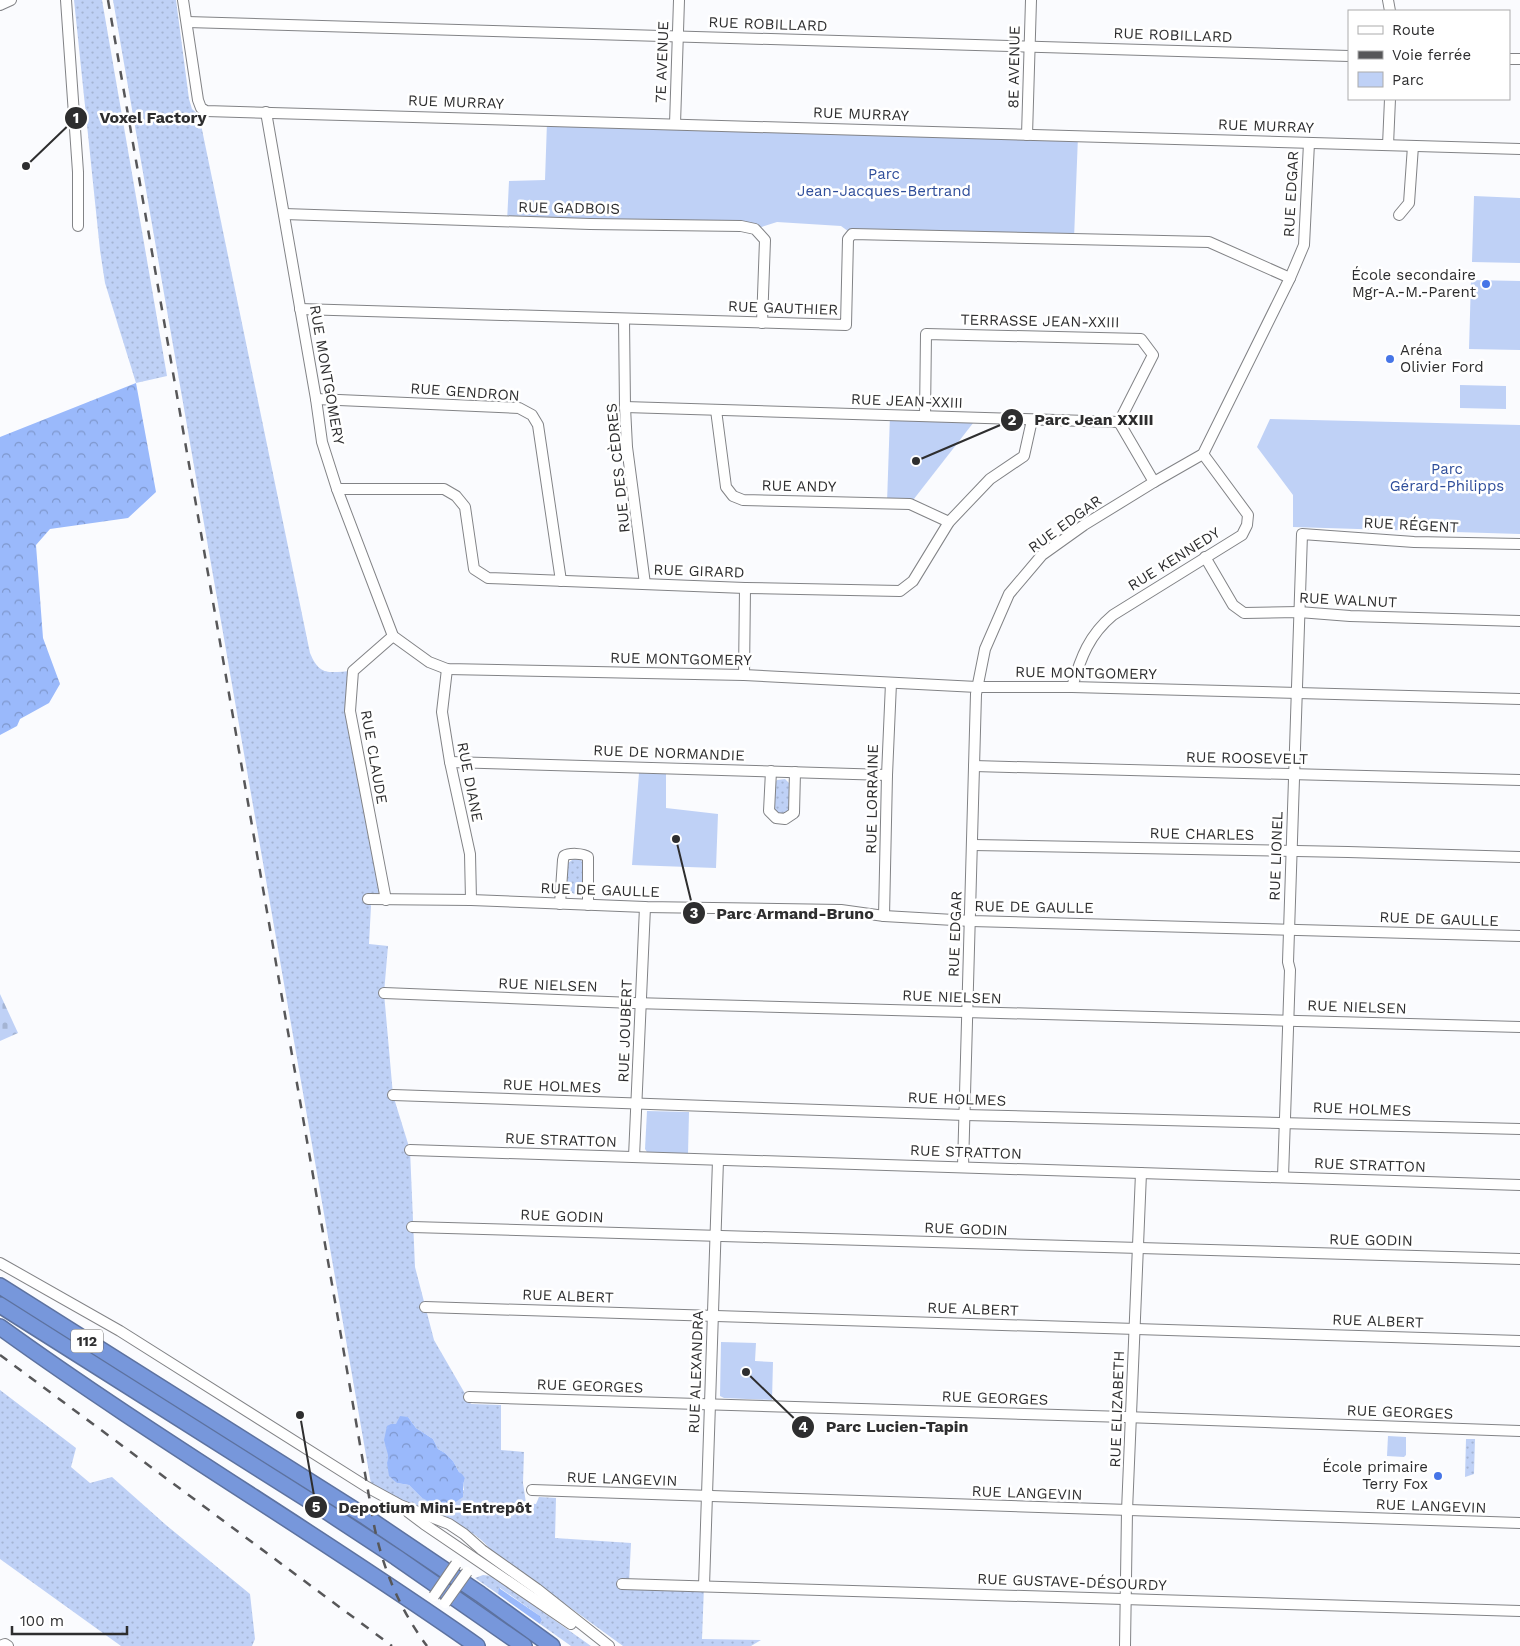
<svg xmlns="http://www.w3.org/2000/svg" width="1520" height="1646" viewBox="0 0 1520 1646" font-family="'Work Sans',sans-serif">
  <defs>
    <pattern id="grass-dots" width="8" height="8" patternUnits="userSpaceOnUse" patternTransform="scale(1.25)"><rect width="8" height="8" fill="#bfd1f6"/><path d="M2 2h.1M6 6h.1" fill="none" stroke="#a4b4d3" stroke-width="1.8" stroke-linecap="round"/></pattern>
    <pattern id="forest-crowns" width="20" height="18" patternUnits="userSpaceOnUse" patternTransform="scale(1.25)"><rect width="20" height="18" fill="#9ab9fb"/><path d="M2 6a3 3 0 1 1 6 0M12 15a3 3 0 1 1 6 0" fill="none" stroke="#7e97cc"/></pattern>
    <pattern id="cemetery-stones" width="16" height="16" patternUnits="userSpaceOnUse" patternTransform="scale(1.25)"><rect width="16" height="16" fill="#bfd1f6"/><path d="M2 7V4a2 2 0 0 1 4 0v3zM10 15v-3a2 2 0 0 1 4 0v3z" fill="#a4b4d3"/></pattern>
  </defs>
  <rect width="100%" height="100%" fill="#fafbfe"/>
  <g fill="url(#grass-dots)" fill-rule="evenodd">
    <path d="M 74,0 L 102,0 L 167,376 L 136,383 L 105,283 L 100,250 Z"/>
    <path d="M 113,0 L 176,0 L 189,99 L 192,109 L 199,115 L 310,653 C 320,677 329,672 353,671 L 350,712 L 386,900 L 368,899 L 371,906 L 369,944 L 388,946 L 384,993 L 393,1095 L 410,1150 L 415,1267 L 434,1340 L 471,1404 L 501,1405 L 501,1450 L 524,1452 L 523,1483 L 526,1503 L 536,1504 L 539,1497 L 556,1498 L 555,1538 L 631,1543 L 629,1583 L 704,1586 L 702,1639 L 761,1640 L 751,1646 L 623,1646 L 492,1551 C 472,1527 446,1520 419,1509 C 403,1502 387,1492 371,1484 ZM 408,1417 L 416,1428 L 433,1439 L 438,1449 L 445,1453 L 453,1461 L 459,1472 L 465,1478 L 463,1485 L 464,1490 L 422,1498 L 409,1485 L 397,1483 L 387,1463 L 388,1455 Z"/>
    <path d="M 785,779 L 791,785 L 789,810 L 782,814 L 775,811 L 773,807 L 775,783 L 777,780 Z"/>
    <path d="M 575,858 L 581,860 C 586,867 586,885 581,892 L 574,894 L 568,890 L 567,887 L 568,863 Z"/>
    <path d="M 0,1390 L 76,1448 L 71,1467 L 90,1483 L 112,1477 L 166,1525 L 250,1594 L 255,1639 L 252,1646 L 121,1646 L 0,1559 Z"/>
    <path d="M 1466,1439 L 1475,1439 L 1474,1474 L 1465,1477 Z"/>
    <path d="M 483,1575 L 492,1576 L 591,1646 L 571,1646 L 540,1624 L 542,1620 L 540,1616 L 500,1588 L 498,1594 L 475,1578 Z"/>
  </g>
  <g fill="url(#forest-crowns)">
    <path d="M 136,383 L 156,492 L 128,518 L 50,529 L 36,545 L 43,638 L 60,684 L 49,703 L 20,719 L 17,726 L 0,735 L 0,437 Z"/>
    <path d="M 400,1416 L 408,1417 L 416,1428 L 433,1439 L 438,1449 L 445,1453 L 453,1461 L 459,1472 L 462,1474 L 465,1478 L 463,1485 L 463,1497 L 451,1505 L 439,1506 L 422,1498 L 409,1485 L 397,1483 L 389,1476 L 387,1463 L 388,1455 L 384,1440 L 387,1426 L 391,1424 L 396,1424 Z"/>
    <path d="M 499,1588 L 540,1616 L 542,1620 L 540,1624 L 498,1594 Z"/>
  </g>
  <path fill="url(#cemetery-stones)" d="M 0,994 L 18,1033 L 0,1041 Z"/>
  <g fill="#bfd1f6">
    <path d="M 547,122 L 1078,136 L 1074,239 L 852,234 L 841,226 L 777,222 L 755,229 L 507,222 L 509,181 L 545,180 Z"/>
    <path d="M 1474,196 L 1520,198 L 1520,263 L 1472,262 Z"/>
    <path d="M 1471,280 L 1520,281 L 1520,350 L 1469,349 Z"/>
    <path d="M 1460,385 L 1506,386 L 1506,409 L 1460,408 Z"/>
    <path d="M 890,415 L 977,418 L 910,504 L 887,503 Z"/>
    <path d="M 1270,419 L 1520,425 L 1520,534 L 1293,527 L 1293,495 L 1257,447 Z"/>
    <path d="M 639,773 L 666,774 L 666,808 L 718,814 L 716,868 L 632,865 Z"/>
    <path d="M 647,1111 L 689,1112 L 688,1154 L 647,1152 L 645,1149 Z"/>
    <path d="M 721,1342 L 756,1343 L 755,1361 L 773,1362 L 772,1400 L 724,1398 L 720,1396 Z"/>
    <path d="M 1388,1436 L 1406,1437 L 1406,1455 L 1404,1457 L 1387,1456 Z"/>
  </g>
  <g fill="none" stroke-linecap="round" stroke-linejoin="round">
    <defs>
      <g id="minor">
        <path d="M 66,0 L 78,172 L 78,226"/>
        <path d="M 183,0 L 198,100 L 201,108 L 206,111 L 1520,149"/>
        <path d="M 1388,0 L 1390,11"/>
        <path d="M 0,5 L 11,0"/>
        <path d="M 187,22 L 1349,56"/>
        <path d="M 1509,59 L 1520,59"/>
        <path d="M 266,112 L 316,399 L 322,442 L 337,489 L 393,636 L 429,662 L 447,669 L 744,675 L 977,687 L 1072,687 L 1520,699"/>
        <path d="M 675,124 L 679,0"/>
        <path d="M 1027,135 L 1031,0"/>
        <path d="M 1388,145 L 1390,99"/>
        <path d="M 284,214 L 590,224 L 741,226 L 755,229 L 765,240 L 762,323"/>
        <path d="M 1399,215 L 1409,203 L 1413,146"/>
        <path d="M 300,309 L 846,325 L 848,239 L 852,234 L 1209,242 L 1290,278"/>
        <path d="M 624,319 L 625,407 L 627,447 L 645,584"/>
        <path d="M 316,399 L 519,408 L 532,415 L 538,425 L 561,581"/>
        <path d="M 625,407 L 1119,422"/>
        <path d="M 716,410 L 726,487 L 733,496 L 743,500 L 910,504 L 949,522"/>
        <path d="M 925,416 L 926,334 L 1141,339 L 1153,355 L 1119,422"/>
        <path d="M 1119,422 L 1154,482"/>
        <path d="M 337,489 L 444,489 L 456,496 L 465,507 L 474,569 L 488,578 L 745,588 L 900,591 L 913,581 L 949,522 L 990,479 L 1024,456 L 1032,420"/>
        <path d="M 1205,557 L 1233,605 L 1244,613 L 1299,612 L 1350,616 L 1520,621"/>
        <path d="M 447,669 L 442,712 L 450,762 L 470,854 L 471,900"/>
        <path d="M 744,675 L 745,588"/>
        <path d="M 1072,687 C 1081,657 1089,635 1113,615 L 1242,535 L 1247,525 L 1248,515 L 1203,454"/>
        <path d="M 450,762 L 887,775"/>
        <path d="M 974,766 L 1520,780"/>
        <path d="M 771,771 L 769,811 L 776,818 L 785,819 L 794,813 L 795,772"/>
        <path d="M 973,845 L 1348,852 L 1520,857"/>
        <path d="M 368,899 L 471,900 L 645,907 L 841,910 L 884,916 L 971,921 L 1520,936"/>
        <path d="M 386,900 L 350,711 L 353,671 L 393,636"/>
        <path d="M 560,904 L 563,860 L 564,856 C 569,853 583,853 588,857 L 588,905"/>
        <path d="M 884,916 L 887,775 L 891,683"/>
        <path d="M 384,993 L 633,1003 L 1520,1027"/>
        <path d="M 393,1095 L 965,1115 L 1520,1129"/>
        <path d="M 410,1150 L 1520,1185"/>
        <path d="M 634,1157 L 645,907"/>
        <path d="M 963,1167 L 976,694 L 985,649 L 1009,594 L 1042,555 L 1084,525 L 1154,482 L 1203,454 L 1290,278 L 1304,245 L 1309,143"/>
        <path d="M 1283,1177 L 1290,970 L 1288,962 L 1302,534 L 1414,542 L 1520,544"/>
        <path d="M 412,1227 L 1520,1259"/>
        <path d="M 0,1263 L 120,1331 L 367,1487 L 400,1505 L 449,1524 L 464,1534 L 482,1550 L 537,1589 L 609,1646"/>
        <path d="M 425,1307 L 1520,1341"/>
        <path d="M 469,1397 L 1125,1417 L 1520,1431"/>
        <path d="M 532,1490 L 1520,1523"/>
        <path d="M 408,1512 L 424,1524 L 571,1624"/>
        <path d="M 622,1584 L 1520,1611"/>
        <path d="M 704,1586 L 718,1160"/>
        <path d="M 0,1646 L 5,1644 L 8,1646"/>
        <path d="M 1125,1646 L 1127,1511 L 1141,1173"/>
      </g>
      <g id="highway">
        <path d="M 0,1286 L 366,1517 L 480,1594 L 552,1646"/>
        <path d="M 0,1305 L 329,1513 L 396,1557 L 524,1646"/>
        <path d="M 0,1327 C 155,1439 321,1536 477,1646"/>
      </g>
    </defs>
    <use href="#minor" stroke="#828386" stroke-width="12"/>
    <use href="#highway" stroke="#5d729f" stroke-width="18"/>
    <use href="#minor" stroke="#fff" stroke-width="10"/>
    <use href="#highway" stroke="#7797db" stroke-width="15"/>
    <g stroke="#575759" stroke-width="2.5" stroke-dasharray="9 9" stroke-linecap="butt">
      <path d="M 108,0 L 374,1525 C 383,1569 400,1610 427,1646"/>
      <path d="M 0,1355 L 392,1646"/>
    </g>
    <defs>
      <g id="minor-bridge">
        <path d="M 434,1596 L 456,1564"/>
        <path d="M 445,1603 L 467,1572"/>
      </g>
    </defs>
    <use href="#minor-bridge" stroke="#828386" stroke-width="12" stroke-linecap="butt"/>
    <use href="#minor-bridge" stroke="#fff" stroke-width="10"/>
  </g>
  <g fill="#4675e7" stroke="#fff" stroke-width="2">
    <circle cx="1486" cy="284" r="5"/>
    <circle cx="1390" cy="359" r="5"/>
    <circle cx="1438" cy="1476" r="5"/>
  </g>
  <g text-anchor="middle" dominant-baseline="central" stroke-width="5" stroke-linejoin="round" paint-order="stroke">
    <rect fill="#fff" stroke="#6d6d6d" stroke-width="1" x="71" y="1329.5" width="32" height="23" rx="4"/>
    <g font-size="14" font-weight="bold" fill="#2e2e2f">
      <text x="87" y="1341">112</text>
    </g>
    <g font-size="15" fill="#2e2e2f" stroke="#fff">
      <text transform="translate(768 24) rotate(2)">RUE ROBILLARD</text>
      <text transform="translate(1173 35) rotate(2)">RUE ROBILLARD</text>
      <text transform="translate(662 62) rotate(-88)">7E AVENUE</text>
      <text transform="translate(1014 67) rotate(-89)">8E AVENUE</text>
      <text transform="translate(456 102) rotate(2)">RUE MURRAY</text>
      <text transform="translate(861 114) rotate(2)">RUE MURRAY</text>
      <text transform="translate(1266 126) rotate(2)">RUE MURRAY</text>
      <text transform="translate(1291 194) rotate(-87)">RUE EDGAR</text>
      <text transform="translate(569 208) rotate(1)">RUE GADBOIS</text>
      <text transform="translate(783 308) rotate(2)">RUE GAUTHIER</text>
      <text transform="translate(1040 321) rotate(1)">TERRASSE JEAN-XXIII</text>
      <text transform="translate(327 375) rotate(80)">RUE MONTGOMERY</text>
      <text transform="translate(465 392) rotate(4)">RUE GENDRON</text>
      <text transform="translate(907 401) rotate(2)">RUE JEAN-XXIII</text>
      <text transform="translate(618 468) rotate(-96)">RUE DES CÈDRES</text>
      <text transform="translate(799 486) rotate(1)">RUE ANDY</text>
      <text transform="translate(1065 524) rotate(-36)">RUE EDGAR</text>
      <text transform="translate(1411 525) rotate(3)">RUE RÉGENT</text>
      <text transform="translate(1174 559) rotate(-32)">RUE KENNEDY</text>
      <text transform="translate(699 571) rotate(2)">RUE GIRARD</text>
      <text transform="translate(1348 600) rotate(3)">RUE WALNUT</text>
      <text transform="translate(681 659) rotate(1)">RUE MONTGOMERY</text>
      <text transform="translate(1086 673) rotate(1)">RUE MONTGOMERY</text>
      <text transform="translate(669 753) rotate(2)">RUE DE NORMANDIE</text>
      <text transform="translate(374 757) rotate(80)">RUE CLAUDE</text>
      <text transform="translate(1247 758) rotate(1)">RUE ROOSEVELT</text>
      <text transform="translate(470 782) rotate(79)">RUE DIANE</text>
      <text transform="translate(872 799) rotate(-89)">RUE LORRAINE</text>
      <text transform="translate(1202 834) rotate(1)">RUE CHARLES</text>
      <text transform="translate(1276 856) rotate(-88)">RUE LIONEL</text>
      <text transform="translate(600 890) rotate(2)">RUE DE GAULLE</text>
      <text transform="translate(1034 907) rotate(1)">RUE DE GAULLE</text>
      <text transform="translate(1439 919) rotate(2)">RUE DE GAULLE</text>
      <text transform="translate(955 934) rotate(-88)">RUE EDGAR</text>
      <text transform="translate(548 985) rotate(2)">RUE NIELSEN</text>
      <text transform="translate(952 997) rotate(2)">RUE NIELSEN</text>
      <text transform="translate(1357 1007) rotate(2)">RUE NIELSEN</text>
      <text transform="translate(625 1031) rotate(-88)">RUE JOUBERT</text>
      <text transform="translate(552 1086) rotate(2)">RUE HOLMES</text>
      <text transform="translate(957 1099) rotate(2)">RUE HOLMES</text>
      <text transform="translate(1362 1109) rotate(2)">RUE HOLMES</text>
      <text transform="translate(561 1140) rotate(2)">RUE STRATTON</text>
      <text transform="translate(966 1152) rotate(2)">RUE STRATTON</text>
      <text transform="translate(1370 1165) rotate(2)">RUE STRATTON</text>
      <text transform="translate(562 1216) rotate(2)">RUE GODIN</text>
      <text transform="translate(966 1229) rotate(2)">RUE GODIN</text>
      <text transform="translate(1371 1240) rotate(1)">RUE GODIN</text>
      <text transform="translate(568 1296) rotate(2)">RUE ALBERT</text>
      <text transform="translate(973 1309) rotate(2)">RUE ALBERT</text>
      <text transform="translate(1378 1321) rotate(2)">RUE ALBERT</text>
      <text transform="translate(696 1372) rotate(-88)">RUE ALEXANDRA</text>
      <text transform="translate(590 1386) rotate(2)">RUE GEORGES</text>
      <text transform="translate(995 1398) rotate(2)">RUE GEORGES</text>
      <text transform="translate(1117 1409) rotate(-88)">RUE ELIZABETH</text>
      <text transform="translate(1400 1412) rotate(2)">RUE GEORGES</text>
      <text transform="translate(622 1479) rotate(2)">RUE LANGEVIN</text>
      <text transform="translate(1027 1493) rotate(2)">RUE LANGEVIN</text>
      <text transform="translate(1431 1506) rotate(2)">RUE LANGEVIN</text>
      <text transform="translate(1072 1582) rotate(2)">RUE GUSTAVE-DÉSOURDY</text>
    </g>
    <g font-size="15" fill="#2e4d9a" stroke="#fff">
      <text x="884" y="174">Parc<tspan x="884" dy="17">Jean-Jacques-Bertrand</tspan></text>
      <text x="1447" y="469">Parc<tspan x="1447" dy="17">Gérard-Philipps</tspan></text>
    </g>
    <g font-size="15" fill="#2e2e2f" stroke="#fff" text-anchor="end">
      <text x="1476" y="275">École secondaire<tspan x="1476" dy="17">Mgr-A.-M.-Parent</tspan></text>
      <text x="1400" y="350" text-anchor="start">Aréna<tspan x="1400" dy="17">Olivier Ford</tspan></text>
      <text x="1428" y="1467">École primaire<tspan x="1428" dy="17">Terry Fox</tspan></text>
    </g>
  </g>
  <path fill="none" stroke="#2e2e2f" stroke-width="2" d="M26 166L76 118M916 461L1012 420M676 839L694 913M746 1372L803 1427M300 1415L316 1507"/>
  <g fill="#2e2e2f" stroke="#fff" stroke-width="2">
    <circle cx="26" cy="166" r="5"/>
    <circle cx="916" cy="461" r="5"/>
    <circle cx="676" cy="839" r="5"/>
    <circle cx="746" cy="1372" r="5"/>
    <circle cx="300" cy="1415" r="5"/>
    <circle cx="76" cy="118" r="12"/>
    <circle cx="1012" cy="420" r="12"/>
    <circle cx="694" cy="913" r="12"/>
    <circle cx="803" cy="1427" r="12"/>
    <circle cx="316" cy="1507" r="12"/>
  </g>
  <g font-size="15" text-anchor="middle" font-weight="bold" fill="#fff">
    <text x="76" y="123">1</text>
    <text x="1012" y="425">2</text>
    <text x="694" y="918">3</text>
    <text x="803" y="1432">4</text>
    <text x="316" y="1512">5</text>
  </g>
  <g font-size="16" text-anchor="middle" font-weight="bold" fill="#2e2e2f" stroke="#fff" stroke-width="5" stroke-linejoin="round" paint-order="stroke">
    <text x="153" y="123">Voxel Factory</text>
    <text x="1094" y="425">Parc Jean XXIII</text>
    <text x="795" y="919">Parc Armand-Bruno</text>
    <text x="897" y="1432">Parc Lucien-Tapin</text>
    <text x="435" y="1513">Depotium Mini-Entrepôt</text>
  </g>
  <rect x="1348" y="10" width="162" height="90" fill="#ffffff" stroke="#ababac"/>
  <rect x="1358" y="26" width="25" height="8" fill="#ffffff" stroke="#ababac"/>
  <text x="1392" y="35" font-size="15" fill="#2e2e2f">Route</text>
  <rect x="1358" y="51" width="25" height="8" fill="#575759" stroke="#ababac"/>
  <text x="1392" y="60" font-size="15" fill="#2e2e2f">Voie ferrée</text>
  <rect x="1358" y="72" width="25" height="15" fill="#bfd1f6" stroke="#ababac"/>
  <text x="1392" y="85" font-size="15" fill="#2e2e2f">Parc</text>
  <path d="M12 1626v8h115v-8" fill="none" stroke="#2e2e2f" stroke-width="2.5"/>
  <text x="20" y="1626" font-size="15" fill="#2e2e2f" stroke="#ffffff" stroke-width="4" paint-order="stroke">100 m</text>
</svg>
